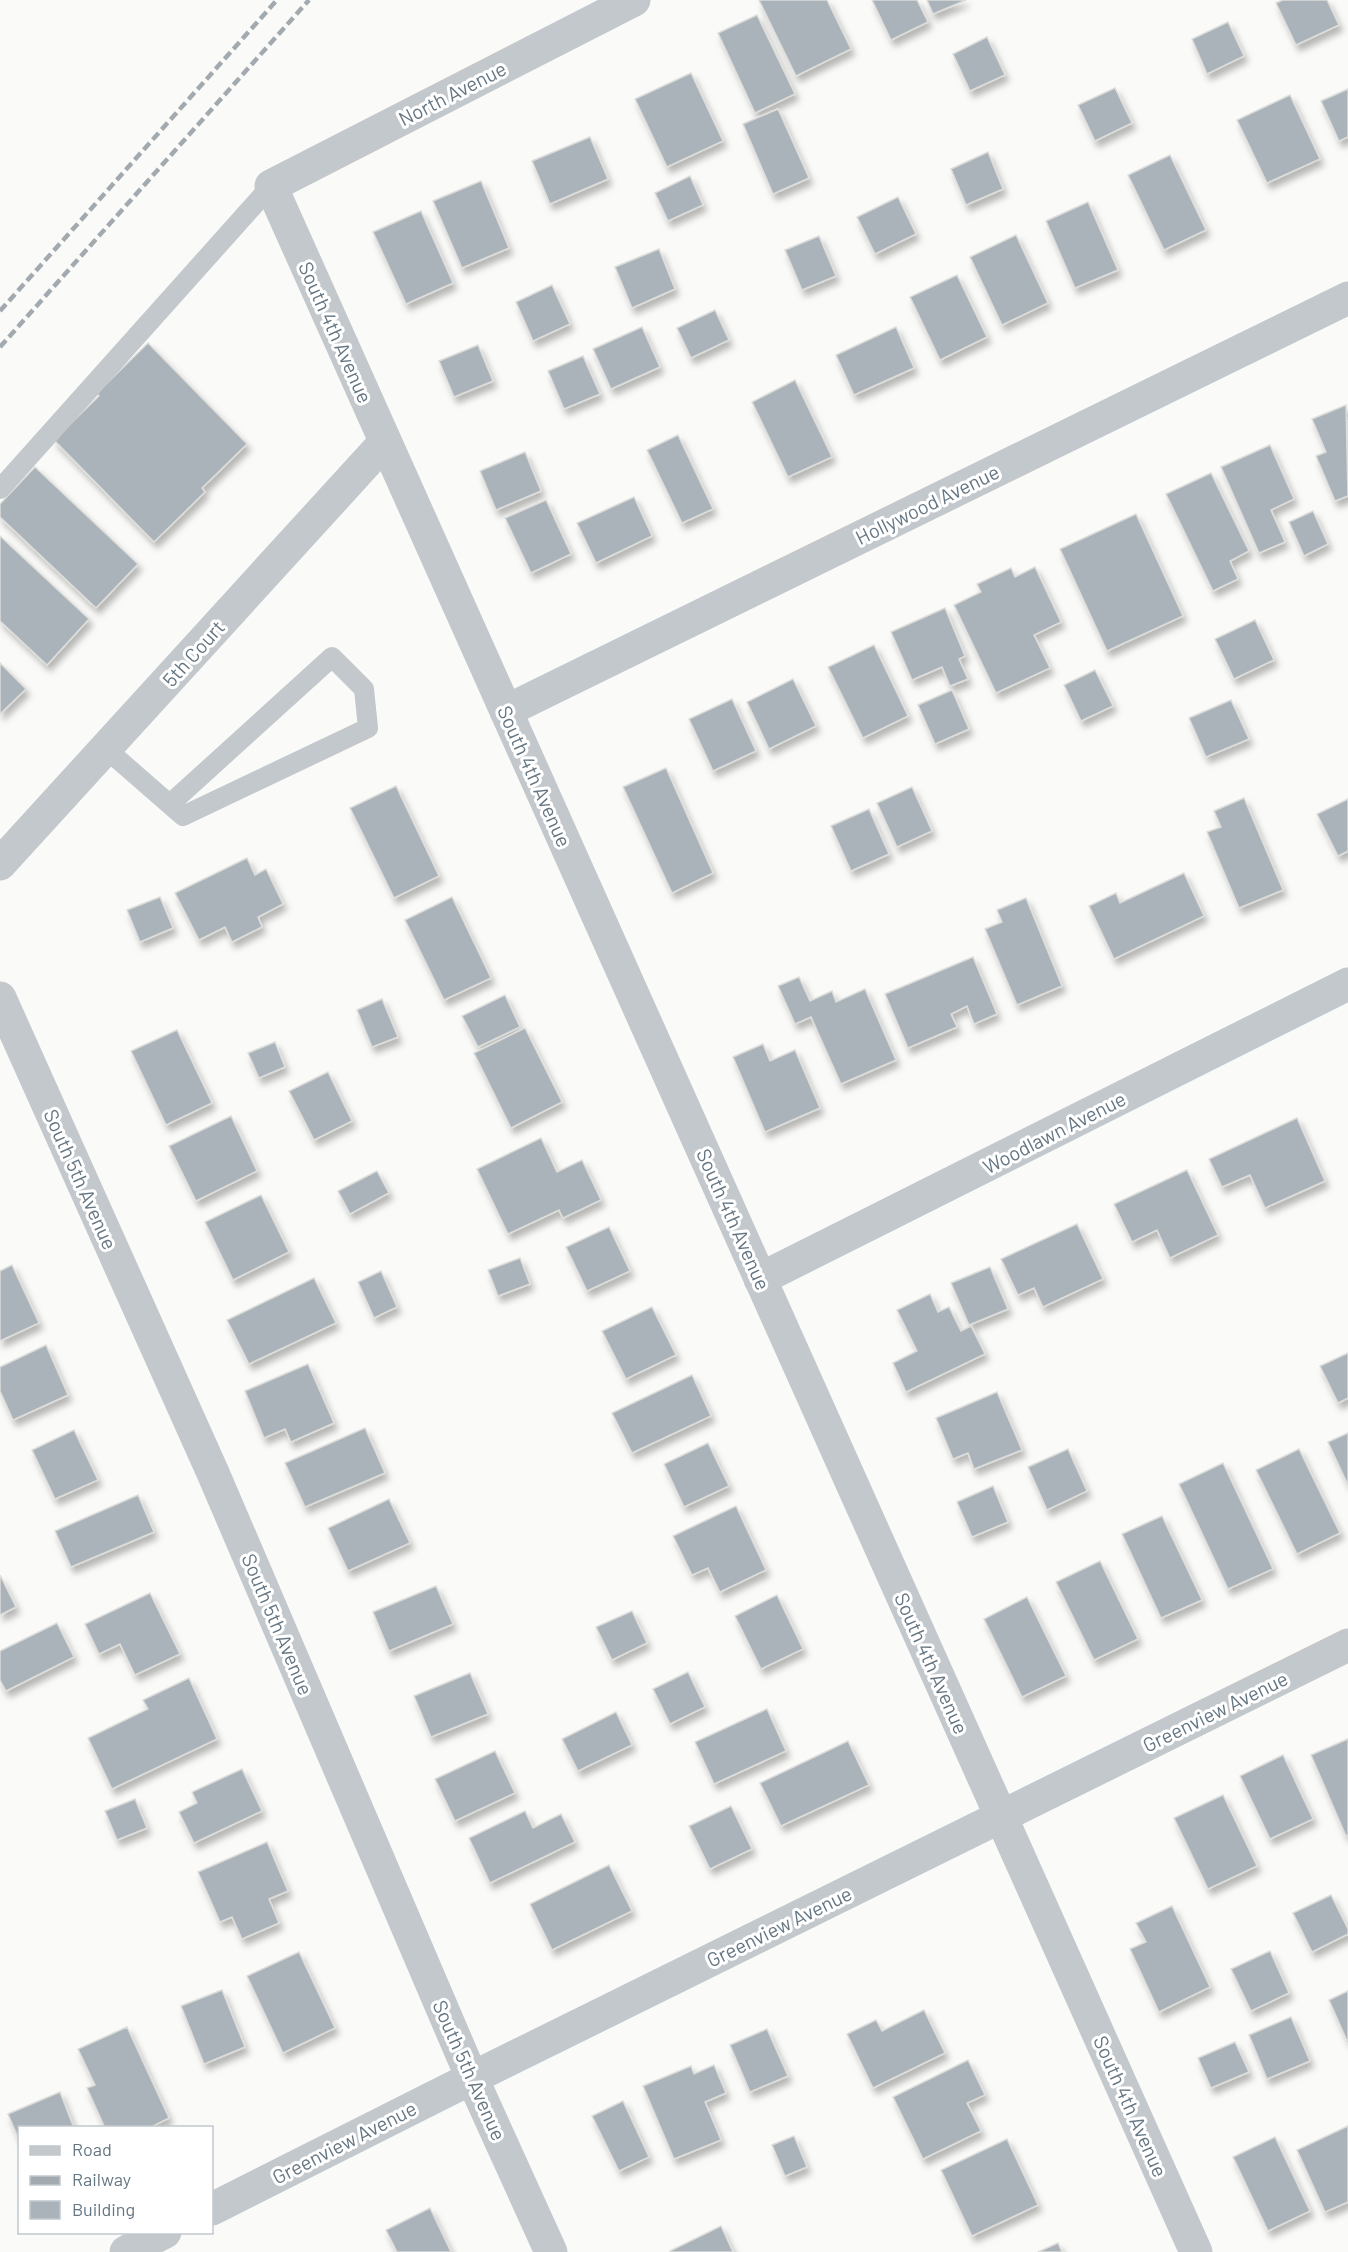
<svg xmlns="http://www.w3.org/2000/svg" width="1348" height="2252" viewBox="0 0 1348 2252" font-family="Barlow,sans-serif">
  <defs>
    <filter id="shadow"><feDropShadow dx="3.5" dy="6" stdDeviation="3" flood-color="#0004"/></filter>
  </defs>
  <rect width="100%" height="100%" fill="#fafaf8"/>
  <g fill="#aab3b9" stroke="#dcdcda" stroke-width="1.5" filter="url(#shadow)">
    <path d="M 759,0 L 827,0 L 851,49 L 796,76 Z"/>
    <path d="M 872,0 L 917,0 L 928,22 L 891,40 Z"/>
    <path d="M 927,0 L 966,0 L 933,14 Z"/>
    <path d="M 1283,0 L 1327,0 L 1339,25 L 1296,45 L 1276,3 Z"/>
    <path d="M 757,15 L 795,94 L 755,113 L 718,33 Z"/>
    <path d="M 1228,22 L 1244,56 L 1207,74 L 1192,39 Z"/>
    <path d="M 987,37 L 1005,75 L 970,91 L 953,54 Z"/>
    <path d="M 691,73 L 723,141 L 667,167 L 635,99 Z"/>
    <path d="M 1115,88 L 1132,123 L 1095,141 L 1078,105 Z"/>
    <path d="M 1348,89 L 1348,137 L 1339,141 L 1321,101 Z"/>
    <path d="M 1290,95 L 1320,159 L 1267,183 L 1237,120 Z"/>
    <path d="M 778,109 L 809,178 L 773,194 L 743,124 Z"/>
    <path d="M 590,137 L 608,179 L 550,204 L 532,161 Z"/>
    <path d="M 988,152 L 1003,189 L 966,205 L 951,169 Z"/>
    <path d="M 1170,155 L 1206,230 L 1164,250 L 1128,175 Z"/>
    <path d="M 690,176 L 703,205 L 668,221 L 655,193 Z"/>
    <path d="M 481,181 L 509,248 L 462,268 L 433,201 Z"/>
    <path d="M 898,197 L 916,234 L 875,254 L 857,217 Z"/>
    <path d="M 1088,202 L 1118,270 L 1075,288 L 1046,221 Z"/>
    <path d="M 421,211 L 453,283 L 406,304 L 373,232 Z"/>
    <path d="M 1016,235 L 1048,303 L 1002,325 L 970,257 Z"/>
    <path d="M 819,236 L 836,276 L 802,290 L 785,250 Z"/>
    <path d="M 659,249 L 675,289 L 632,308 L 615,267 Z"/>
    <path d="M 957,275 L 987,337 L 940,360 L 910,297 Z"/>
    <path d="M 552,285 L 570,324 L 533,341 L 516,302 Z"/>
    <path d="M 715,310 L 729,340 L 691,358 L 677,328 Z"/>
    <path d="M 642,327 L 660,367 L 611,389 L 593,349 Z"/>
    <path d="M 896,327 L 914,368 L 854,395 L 836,355 Z"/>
    <path d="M 148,343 L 247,444 L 202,488 L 205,492 L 154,542 L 54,440 L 99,396 L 97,393 Z"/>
    <path d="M 478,345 L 493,381 L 454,397 L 439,361 Z"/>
    <path d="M 583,356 L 600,394 L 564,409 L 548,371 Z"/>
    <path d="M 795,380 L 832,457 L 788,477 L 752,402 Z"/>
    <path d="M 1346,405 L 1348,496 L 1335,501 L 1316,456 L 1326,452 L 1312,419 Z"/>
    <path d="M 678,435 L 713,509 L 682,523 L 647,450 Z"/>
    <path d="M 1270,445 L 1294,499 L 1271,510 L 1285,542 L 1259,553 L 1221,467 Z"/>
    <path d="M 525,452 L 541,491 L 496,510 L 480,471 Z"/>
    <path d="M 35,467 L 138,564 L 96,608 L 0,517 L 0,504 Z"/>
    <path d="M 1211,473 L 1249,551 L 1230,561 L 1238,579 L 1213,591 L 1166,494 Z"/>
    <path d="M 634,497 L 652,536 L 596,563 L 577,523 Z"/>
    <path d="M 546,500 L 571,554 L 531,573 L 505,518 Z"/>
    <path d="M 1313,511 L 1328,544 L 1304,556 L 1289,522 Z"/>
    <path d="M 1136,514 L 1183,616 L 1107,651 L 1060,549 Z"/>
    <path d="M 0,536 L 89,619 L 47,665 L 0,621 Z"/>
    <path d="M 1035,567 L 1061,622 L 1034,635 L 1050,668 L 996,693 L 954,605 L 981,592 L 977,584 L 1011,568 L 1015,577 Z"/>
    <path d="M 945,608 L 965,656 L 959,659 L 968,679 L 950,686 L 942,667 L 912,680 L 891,632 Z"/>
    <path d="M 1255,620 L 1274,660 L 1234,679 L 1215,639 Z"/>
    <path d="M 874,645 L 908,716 L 863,738 L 828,667 Z"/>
    <path d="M 0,663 L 26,689 L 0,714 Z"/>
    <path d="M 1095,670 L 1113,706 L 1081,721 L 1064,685 Z"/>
    <path d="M 793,679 L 816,726 L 769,749 L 747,702 Z"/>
    <path d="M 952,690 L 969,729 L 935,744 L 918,705 Z"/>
    <path d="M 732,699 L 756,751 L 713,771 L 689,719 Z"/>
    <path d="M 1231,700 L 1249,739 L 1206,757 L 1189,718 Z"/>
    <path d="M 666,768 L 713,873 L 672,893 L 623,787 Z"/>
    <path d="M 396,786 L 439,876 L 394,898 L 350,808 Z"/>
    <path d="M 912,787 L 932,831 L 897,847 L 877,803 Z"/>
    <path d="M 1244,798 L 1283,890 L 1239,908 L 1207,832 L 1221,827 L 1214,811 Z"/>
    <path d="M 1348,799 L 1348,851 L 1338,856 L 1317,814 Z"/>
    <path d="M 869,809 L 889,854 L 851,871 L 831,826 Z"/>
    <path d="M 247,858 L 255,875 L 266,869 L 283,904 L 258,917 L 262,927 L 232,942 L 225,927 L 199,940 L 175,893 Z"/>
    <path d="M 1184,873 L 1204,916 L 1114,959 L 1089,906 L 1116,893 L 1120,903 Z"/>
    <path d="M 160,897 L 173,928 L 140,942 L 127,910 Z"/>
    <path d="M 452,897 L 491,978 L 444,1000 L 405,920 Z"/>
    <path d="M 1026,898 L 1062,986 L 1017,1005 L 985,929 L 1002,922 L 997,910 Z"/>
    <path d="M 973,957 L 997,1014 L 974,1024 L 967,1006 L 951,1014 L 957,1027 L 908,1048 L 885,994 Z"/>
    <path d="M 799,977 L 810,1001 L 832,991 L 836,1002 L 865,989 L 896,1060 L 841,1084 L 811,1017 L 795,1024 L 778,986 Z"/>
    <path d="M 505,995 L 520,1027 L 478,1047 L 462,1016 Z"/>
    <path d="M 382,999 L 398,1037 L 372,1047 L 357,1010 Z"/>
    <path d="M 525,1028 L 562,1102 L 511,1128 L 474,1053 Z"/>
    <path d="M 177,1030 L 212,1103 L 166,1125 L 131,1051 Z"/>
    <path d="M 275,1042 L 285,1067 L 259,1078 L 248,1053 Z"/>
    <path d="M 763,1044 L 770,1061 L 795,1050 L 820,1108 L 765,1132 L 733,1057 Z"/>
    <path d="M 328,1072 L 352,1121 L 314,1140 L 289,1091 Z"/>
    <path d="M 231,1116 L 257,1171 L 196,1201 L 169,1146 Z"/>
    <path d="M 1297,1118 L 1325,1181 L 1265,1208 L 1250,1175 L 1222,1187 L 1209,1159 Z"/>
    <path d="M 541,1138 L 557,1172 L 582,1160 L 601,1200 L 563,1218 L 559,1210 L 508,1234 L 477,1169 Z"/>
    <path d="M 1187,1170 L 1218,1235 L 1170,1258 L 1157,1230 L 1132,1242 L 1114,1204 Z"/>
    <path d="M 377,1171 L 389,1193 L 350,1214 L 338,1191 Z"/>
    <path d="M 261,1195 L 289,1252 L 233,1280 L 205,1222 Z"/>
    <path d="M 1077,1224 L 1103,1279 L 1043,1307 L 1034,1288 L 1018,1295 L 1001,1259 Z"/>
    <path d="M 609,1227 L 630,1271 L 587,1291 L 566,1247 Z"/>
    <path d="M 520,1258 L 530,1284 L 498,1296 L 488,1270 Z"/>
    <path d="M 12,1265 L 39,1323 L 0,1341 L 0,1271 Z"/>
    <path d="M 990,1267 L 1008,1309 L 969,1325 L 951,1283 Z"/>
    <path d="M 381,1271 L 397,1307 L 374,1318 L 358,1282 Z"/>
    <path d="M 314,1278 L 336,1323 L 249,1364 L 227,1320 Z"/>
    <path d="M 930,1294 L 938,1312 L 949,1307 L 961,1331 L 971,1326 L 985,1354 L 906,1392 L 893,1363 L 917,1351 L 897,1310 Z"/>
    <path d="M 652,1307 L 676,1355 L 626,1379 L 602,1331 Z"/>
    <path d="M 46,1345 L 68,1395 L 13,1420 L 0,1391 L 0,1367 Z"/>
    <path d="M 1348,1353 L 1348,1398 L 1338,1403 L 1320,1366 Z"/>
    <path d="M 308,1364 L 334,1423 L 291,1442 L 285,1429 L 264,1438 L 245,1391 Z"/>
    <path d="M 692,1375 L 711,1416 L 632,1453 L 612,1413 Z"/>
    <path d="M 997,1392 L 1022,1450 L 974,1469 L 968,1453 L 953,1459 L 936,1418 Z"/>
    <path d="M 365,1428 L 385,1473 L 305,1507 L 285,1463 Z"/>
    <path d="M 74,1430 L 98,1480 L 55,1499 L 32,1450 Z"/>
    <path d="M 1348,1433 L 1348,1485 L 1328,1442 Z"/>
    <path d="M 708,1443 L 729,1486 L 684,1507 L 664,1464 Z"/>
    <path d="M 1068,1449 L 1087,1491 L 1047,1510 L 1028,1467 Z"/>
    <path d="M 1299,1449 L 1340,1533 L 1297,1554 L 1256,1470 Z"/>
    <path d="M 1223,1463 L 1273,1569 L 1228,1589 L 1179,1484 Z"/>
    <path d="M 993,1486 L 1008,1522 L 972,1537 L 957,1502 Z"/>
    <path d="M 138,1495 L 154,1532 L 71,1567 L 55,1531 Z"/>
    <path d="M 389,1499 L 410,1543 L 348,1571 L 328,1528 Z"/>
    <path d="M 736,1506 L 766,1570 L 720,1592 L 708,1568 L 692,1575 L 673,1536 Z"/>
    <path d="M 1162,1516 L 1202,1600 L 1161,1618 L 1122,1534 Z"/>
    <path d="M 1100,1561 L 1138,1639 L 1094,1660 L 1056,1582 Z"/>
    <path d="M 0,1575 L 16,1607 L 0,1615 Z"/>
    <path d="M 436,1586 L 453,1624 L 389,1651 L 373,1612 Z"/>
    <path d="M 150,1593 L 180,1654 L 135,1675 L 120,1644 L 99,1654 L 85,1624 Z"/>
    <path d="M 777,1595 L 803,1649 L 761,1669 L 735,1616 Z"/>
    <path d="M 1027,1597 L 1066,1676 L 1022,1697 L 984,1619 Z"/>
    <path d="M 632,1611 L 647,1643 L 612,1660 L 596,1627 Z"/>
    <path d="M 57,1623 L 74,1657 L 6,1691 L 0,1680 L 0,1651 Z"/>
    <path d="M 688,1672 L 705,1707 L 670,1724 L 653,1689 Z"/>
    <path d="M 470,1673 L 488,1714 L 431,1737 L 414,1696 Z"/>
    <path d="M 189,1678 L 217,1739 L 112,1789 L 88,1738 L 148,1709 L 143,1700 Z"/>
    <path d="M 767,1709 L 786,1751 L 714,1784 L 695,1742 Z"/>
    <path d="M 616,1712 L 632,1745 L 578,1771 L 562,1739 Z"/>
    <path d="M 1348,1739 L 1348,1835 L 1346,1836 L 1311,1755 Z"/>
    <path d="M 848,1741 L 869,1785 L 781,1826 L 760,1783 Z"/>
    <path d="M 495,1751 L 515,1793 L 455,1821 L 435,1779 Z"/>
    <path d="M 1283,1755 L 1313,1819 L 1270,1839 L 1240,1776 Z"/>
    <path d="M 242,1769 L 262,1811 L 194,1843 L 179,1812 L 197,1803 L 192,1792 Z"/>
    <path d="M 1223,1795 L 1257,1866 L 1208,1889 L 1174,1818 Z"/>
    <path d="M 135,1799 L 147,1828 L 117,1840 L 105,1811 Z"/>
    <path d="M 731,1806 L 752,1849 L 710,1869 L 689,1826 Z"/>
    <path d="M 525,1811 L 533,1828 L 561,1814 L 575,1842 L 490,1883 L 469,1838 Z"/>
    <path d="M 267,1842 L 288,1891 L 269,1899 L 279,1923 L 242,1939 L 232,1917 L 220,1922 L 198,1872 Z"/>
    <path d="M 609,1865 L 632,1911 L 552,1950 L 530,1904 Z"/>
    <path d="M 1331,1895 L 1348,1929 L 1348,1934 L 1312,1952 L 1293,1913 Z"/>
    <path d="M 1172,1906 L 1210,1987 L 1159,2012 L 1130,1949 L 1146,1942 L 1136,1923 Z"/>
    <path d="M 1270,1951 L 1289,1993 L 1251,2011 L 1231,1969 Z"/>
    <path d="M 299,1952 L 335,2028 L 283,2053 L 247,1976 Z"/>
    <path d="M 222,1990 L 245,2047 L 204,2064 L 181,2006 Z"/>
    <path d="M 1348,1991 L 1348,2043 L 1329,2000 Z"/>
    <path d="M 924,2010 L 945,2053 L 873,2088 L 847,2034 L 876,2020 L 882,2031 Z"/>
    <path d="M 1291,2017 L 1310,2061 L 1267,2079 L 1249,2035 Z"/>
    <path d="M 127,2027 L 169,2118 L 149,2128 L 105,2128 L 87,2088 L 95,2085 L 78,2049 Z"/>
    <path d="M 767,2029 L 788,2076 L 750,2092 L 730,2045 Z"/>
    <path d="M 1235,2042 L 1249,2072 L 1211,2088 L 1198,2058 Z"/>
    <path d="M 968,2060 L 985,2095 L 967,2103 L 981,2131 L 923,2159 L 893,2097 Z"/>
    <path d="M 714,2065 L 726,2093 L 705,2102 L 721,2140 L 674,2159 L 643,2086 L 691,2066 L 694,2074 Z"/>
    <path d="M 60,2092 L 74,2128 L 20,2128 L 20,2142 L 8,2114 Z"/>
    <path d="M 623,2101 L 649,2157 L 619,2171 L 592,2116 Z"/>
    <path d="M 1348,2126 L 1348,2202 L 1325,2212 L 1297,2150 Z"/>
    <path d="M 794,2136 L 807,2167 L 785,2176 L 772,2145 Z"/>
    <path d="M 1275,2137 L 1310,2211 L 1268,2231 L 1233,2157 Z"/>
    <path d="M 1007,2139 L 1038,2205 L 972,2236 L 941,2170 Z"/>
    <path d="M 430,2208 L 451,2252 L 397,2252 L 386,2230 Z"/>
    <path d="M 721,2226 L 733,2252 L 670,2252 L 670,2251 Z"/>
    <path d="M 1058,2243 L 1062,2252 L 1038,2252 Z"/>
  </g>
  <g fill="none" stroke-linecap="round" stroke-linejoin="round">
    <g stroke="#c3c8cc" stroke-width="20">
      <path d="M 0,489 L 271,186"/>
      <path d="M 105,748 L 183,816 L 368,728 L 364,689 L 332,657 L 170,804"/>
    </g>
    <g stroke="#c3c8cc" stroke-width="33">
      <path d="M 634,0 L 271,186 L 1196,2252"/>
      <path d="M 506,711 L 1348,298"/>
      <path d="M 0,864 L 385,442"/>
      <path d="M 0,998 L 213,1473 L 472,2078 L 551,2252"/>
      <path d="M 760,1279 L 1348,984"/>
      <path d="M 212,2209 L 472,2078 L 1348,1645"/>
      <path d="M 126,2252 L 165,2232"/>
    </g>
    <g stroke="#a2aab0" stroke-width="4.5" stroke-dasharray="9 4.5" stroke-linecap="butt">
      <path d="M 0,311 L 277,0"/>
      <path d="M 0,347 L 309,0"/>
    </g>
  </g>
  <g text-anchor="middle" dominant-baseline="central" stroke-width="6" stroke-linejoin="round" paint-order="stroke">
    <g font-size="20" fill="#657683" stroke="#fff">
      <text transform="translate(452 93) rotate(-27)">North Avenue</text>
      <text transform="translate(336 332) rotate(66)">South 4th Avenue</text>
      <text transform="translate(927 504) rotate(-26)">Hollywood Avenue</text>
      <text transform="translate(193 653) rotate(-48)">5th Court</text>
      <text transform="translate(535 776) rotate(66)">South 4th Avenue</text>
      <text transform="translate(1054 1132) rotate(-27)">Woodlawn Avenue</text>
      <text transform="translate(81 1179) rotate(66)">South 5th Avenue</text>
      <text transform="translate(734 1219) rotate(66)">South 4th Avenue</text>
      <text transform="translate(278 1624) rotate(67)">South 5th Avenue</text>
      <text transform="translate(932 1663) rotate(66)">South 4th Avenue</text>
      <text transform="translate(1215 1711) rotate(-26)">Greenview Avenue</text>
      <text transform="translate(779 1926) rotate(-26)">Greenview Avenue</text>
      <text transform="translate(470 2070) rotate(66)">South 5th Avenue</text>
      <text transform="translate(1131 2106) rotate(66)">South 4th Avenue</text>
      <text transform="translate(344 2142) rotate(-27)">Greenview Avenue</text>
    </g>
  </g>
  <rect x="18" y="2126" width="195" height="108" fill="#ffffff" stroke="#c1c8cd" stroke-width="1.5"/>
  <rect x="30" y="2146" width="30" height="9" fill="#c3c8cc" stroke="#c1c8cd" stroke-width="1.5"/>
  <text x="72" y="2156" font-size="18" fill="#657683">Road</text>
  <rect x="30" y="2176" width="30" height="9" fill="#a2aab0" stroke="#c1c8cd" stroke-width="1.5"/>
  <text x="72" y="2186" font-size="18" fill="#657683">Railway</text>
  <rect x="30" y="2201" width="30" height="18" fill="#aab3b9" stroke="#c1c8cd" stroke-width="1.5"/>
  <text x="72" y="2216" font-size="18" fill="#657683">Building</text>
</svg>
